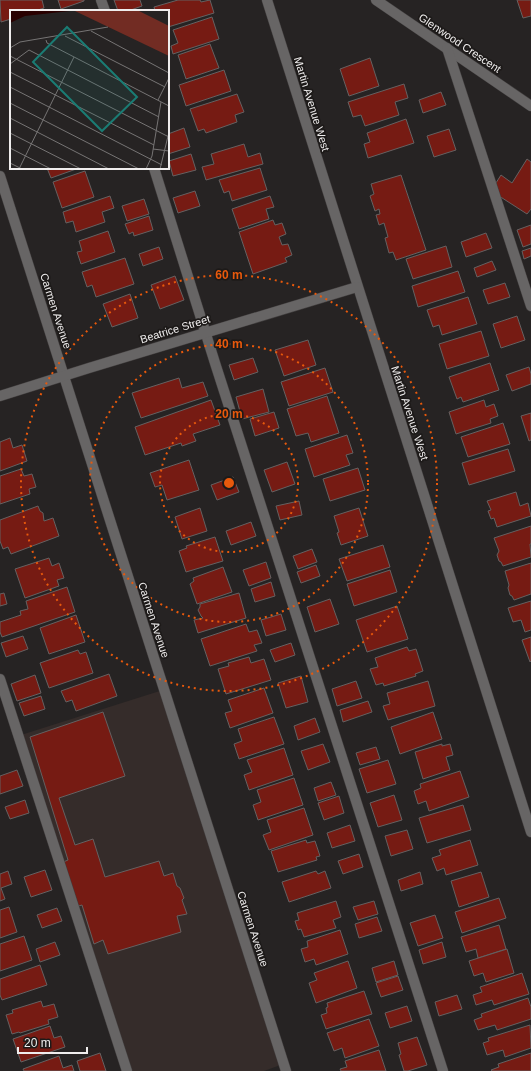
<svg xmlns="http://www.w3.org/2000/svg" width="531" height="1071" viewBox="0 0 531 1071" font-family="Helvetica,sans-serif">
  <rect width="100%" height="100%" fill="#262323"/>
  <path fill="#352c2a" d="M 166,689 L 286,1063 L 264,1071 L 130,1071 L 21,735 Z"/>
  <g fill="#761b13" stroke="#656161">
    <path d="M 0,0 L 42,0 L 44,8 L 35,11 L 11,11 L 11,19 L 1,22 Z"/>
    <path d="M 58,0 L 84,0 L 84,1 L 61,9 Z"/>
    <path d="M 114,0 L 140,0 L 142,6 L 128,11 L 118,11 Z"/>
    <path d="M 178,0 L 200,0 L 201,2 L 210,0 L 214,13 L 168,27 L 168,11 L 155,11 L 154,7 Z"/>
    <path d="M 517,0 L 531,0 L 531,16 L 523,18 Z"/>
    <path d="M 212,17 L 219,39 L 173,54 L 171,46 L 178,43 L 173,30 Z"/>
    <path d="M 210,44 L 219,68 L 186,79 L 178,55 Z"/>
    <path d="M 370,58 L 379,86 L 349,96 L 340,69 Z"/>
    <path d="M 224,70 L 231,91 L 186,106 L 179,85 Z"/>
    <path d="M 404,84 L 408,98 L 395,102 L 399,115 L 365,126 L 361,115 L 353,117 L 348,102 Z"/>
    <path d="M 441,92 L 446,105 L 423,113 L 419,100 Z"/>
    <path d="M 237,94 L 244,112 L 235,115 L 237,122 L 206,133 L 204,129 L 198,131 L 190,109 Z"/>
    <path d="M 406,119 L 414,143 L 368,158 L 364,144 L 370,142 L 367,133 Z"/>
    <path d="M 184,128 L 190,147 L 168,154 L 168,134 Z"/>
    <path d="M 449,129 L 456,150 L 434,157 L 427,136 Z"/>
    <path d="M 244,144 L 248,157 L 260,153 L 263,164 L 206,180 L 202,167 L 214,164 L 211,154 Z"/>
    <path d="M 191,154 L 196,170 L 173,176 L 169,161 Z"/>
    <path d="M 527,159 L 531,162 L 531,209 L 527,214 L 496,194 L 494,186 L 501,175 L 512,183 Z"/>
    <path d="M 47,168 L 79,168 L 51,178 Z"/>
    <path d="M 260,168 L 267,190 L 232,201 L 229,191 L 224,193 L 219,180 Z"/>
    <path d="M 85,171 L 94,197 L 62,208 L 53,182 Z"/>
    <path d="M 401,175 L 426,250 L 396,260 L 393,252 L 389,253 L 385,238 L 388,237 L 384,223 L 379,225 L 376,215 L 380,214 L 379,209 L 375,211 L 370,196 L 374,194 L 371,184 Z"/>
    <path d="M 195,191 L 200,206 L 178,213 L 173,198 Z"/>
    <path d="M 110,196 L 114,208 L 102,212 L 105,222 L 76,232 L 73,221 L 66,223 L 63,212 Z"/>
    <path d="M 270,196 L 274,207 L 266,209 L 269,219 L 239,229 L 232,209 Z"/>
    <path d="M 144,199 L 149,214 L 127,221 L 122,206 Z"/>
    <path d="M 149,216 L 153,230 L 134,236 L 133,232 L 129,234 L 125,224 Z"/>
    <path d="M 273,220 L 275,225 L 282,223 L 286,234 L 279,237 L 282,245 L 288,244 L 292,255 L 285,258 L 287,262 L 253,274 L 239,232 Z"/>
    <path d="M 531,225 L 531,244 L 523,247 L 517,230 Z"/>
    <path d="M 108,231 L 115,252 L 81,264 L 77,252 L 82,251 L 79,241 Z"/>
    <path d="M 486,233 L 492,248 L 466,257 L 461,242 Z"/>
    <path d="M 446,246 L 452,267 L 413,279 L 406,259 Z"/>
    <path d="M 159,247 L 163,259 L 143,266 L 139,254 Z"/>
    <path d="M 531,248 L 531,256 L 524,259 L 522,251 Z"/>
    <path d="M 125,258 L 134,284 L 96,297 L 92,285 L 87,287 L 82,272 Z"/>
    <path d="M 492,261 L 496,270 L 477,277 L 474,268 Z"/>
    <path d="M 458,271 L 465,292 L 418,307 L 412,286 Z"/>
    <path d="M 175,276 L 184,300 L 160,309 L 151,285 Z"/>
    <path d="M 505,283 L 510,297 L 488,304 L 483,290 Z"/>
    <path d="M 130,294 L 138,318 L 112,327 L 103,304 Z"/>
    <path d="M 468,297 L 477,324 L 442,335 L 439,325 L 433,327 L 427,310 Z"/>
    <path d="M 517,316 L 525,340 L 501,348 L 493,324 Z"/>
    <path d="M 481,331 L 489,356 L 447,369 L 439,344 Z"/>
    <path d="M 308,340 L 316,365 L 284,376 L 275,350 Z"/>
    <path d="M 253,358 L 258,372 L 234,380 L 229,365 Z"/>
    <path d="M 490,363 L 499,390 L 463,402 L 461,397 L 457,399 L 449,377 Z"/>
    <path d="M 529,367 L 531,374 L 531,384 L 512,391 L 506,375 Z"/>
    <path d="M 325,368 L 333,392 L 289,406 L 281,382 Z"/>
    <path d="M 179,378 L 182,388 L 203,382 L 208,396 L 141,418 L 132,393 Z"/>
    <path d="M 263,389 L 269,412 L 242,419 L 236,397 Z"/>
    <path d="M 327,396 L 339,433 L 311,442 L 308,433 L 296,436 L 287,409 Z"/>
    <path d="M 211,400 L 220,425 L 193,434 L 196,441 L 182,446 L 181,443 L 145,455 L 135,427 Z"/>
    <path d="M 484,400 L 486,407 L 494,404 L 498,416 L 490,419 L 491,423 L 456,434 L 449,412 Z"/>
    <path d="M 274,412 L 279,428 L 255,436 L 250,419 Z"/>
    <path d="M 531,413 L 531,440 L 529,441 L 521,416 Z"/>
    <path d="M 503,423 L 510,444 L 468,457 L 461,437 Z"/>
    <path d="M 347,435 L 353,453 L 346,455 L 350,465 L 314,477 L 305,449 Z"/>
    <path d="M 10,438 L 13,448 L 22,445 L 27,461 L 0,471 L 0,442 Z"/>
    <path d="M 508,449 L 515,471 L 469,485 L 462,463 Z"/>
    <path d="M 189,460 L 199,490 L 167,500 L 162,485 L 155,487 L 150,473 Z"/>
    <path d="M 287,462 L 295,484 L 272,492 L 264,470 Z"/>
    <path d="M 358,468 L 365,490 L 330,501 L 323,479 Z"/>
    <path d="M 21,469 L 24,476 L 32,474 L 36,487 L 29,489 L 30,494 L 0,504 L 0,476 Z"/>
    <path d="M 233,477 L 239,492 L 217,500 L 211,485 Z"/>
    <path d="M 516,492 L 520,506 L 528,503 L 531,516 L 497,527 L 494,518 L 491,519 L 488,511 L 491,510 L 487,501 Z"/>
    <path d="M 299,501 L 302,515 L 280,520 L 276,506 Z"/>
    <path d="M 38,506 L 40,511 L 43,513 L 44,521 L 53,518 L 59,536 L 11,554 L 8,547 L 3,549 L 0,541 L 0,520 Z"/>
    <path d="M 200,508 L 207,531 L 182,539 L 175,517 Z"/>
    <path d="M 359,508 L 368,536 L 341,545 L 337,533 L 339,532 L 334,516 Z"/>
    <path d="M 251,522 L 256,536 L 231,545 L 226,531 Z"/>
    <path d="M 531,526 L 531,544 L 530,544 L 531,557 L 503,566 L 501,562 L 499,561 L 497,555 L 499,551 L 494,538 Z"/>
    <path d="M 215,537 L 223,561 L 186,572 L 179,551 L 187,548 L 186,546 Z"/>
    <path d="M 383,545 L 390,567 L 347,581 L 339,559 Z"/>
    <path d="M 312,549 L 317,562 L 298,569 L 293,556 Z"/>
    <path d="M 49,558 L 52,566 L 59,563 L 64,578 L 57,580 L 59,586 L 25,598 L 15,569 Z"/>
    <path d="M 266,562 L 271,578 L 249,586 L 243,570 Z"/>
    <path d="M 531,563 L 531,594 L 514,600 L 512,596 L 510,595 L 508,588 L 509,585 L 505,571 Z"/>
    <path d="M 316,565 L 320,576 L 301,583 L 297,572 Z"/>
    <path d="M 223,567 L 232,592 L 197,604 L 190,584 L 194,581 L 193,578 Z"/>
    <path d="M 390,570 L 397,592 L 354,606 L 347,584 Z"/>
    <path d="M 271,582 L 275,596 L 255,602 L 251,589 Z"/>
    <path d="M 67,587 L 75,612 L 2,637 L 0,632 L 0,622 L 21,615 L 20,611 L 28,609 L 26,601 Z"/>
    <path d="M 4,593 L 7,604 L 0,606 L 0,594 Z"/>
    <path d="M 239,593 L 246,618 L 198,633 L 194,620 L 203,618 L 201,616 L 198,610 L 200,607 L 200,604 Z"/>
    <path d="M 330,599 L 339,624 L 315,632 L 307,607 Z"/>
    <path d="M 531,601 L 531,630 L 525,632 L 521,620 L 513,622 L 508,608 Z"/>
    <path d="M 397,606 L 408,639 L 367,652 L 356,620 Z"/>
    <path d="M 281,614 L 286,630 L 266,636 L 261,620 Z"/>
    <path d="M 76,615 L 85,642 L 49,654 L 40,628 Z"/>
    <path d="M 246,624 L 249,632 L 257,630 L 262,643 L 254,645 L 257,651 L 210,666 L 201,639 Z"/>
    <path d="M 23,636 L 28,649 L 6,657 L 1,643 Z"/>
    <path d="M 531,637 L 531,661 L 530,662 L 522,640 Z"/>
    <path d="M 291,643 L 295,655 L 275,662 L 270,650 Z"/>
    <path d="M 407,647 L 409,651 L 416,649 L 423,671 L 415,674 L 416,676 L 384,686 L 383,683 L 376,685 L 370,669 L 378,667 L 375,658 Z"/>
    <path d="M 78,650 L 80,654 L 86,652 L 93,673 L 49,688 L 40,663 Z"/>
    <path d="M 249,657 L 251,663 L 264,659 L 271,680 L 226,694 L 218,669 L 229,666 L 228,663 Z"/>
    <path d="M 109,674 L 117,696 L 76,711 L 72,700 L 66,702 L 61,691 Z"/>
    <path d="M 35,675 L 41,693 L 17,701 L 11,684 Z"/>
    <path d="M 301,676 L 308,702 L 286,708 L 278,683 Z"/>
    <path d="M 356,681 L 362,698 L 337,706 L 332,689 Z"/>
    <path d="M 428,681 L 435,706 L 388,720 L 383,706 L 390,704 L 387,693 Z"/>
    <path d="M 264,688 L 273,713 L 230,728 L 225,713 L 232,711 L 228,700 Z"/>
    <path d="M 41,696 L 45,709 L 24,716 L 19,703 Z"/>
    <path d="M 368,701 L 372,712 L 343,722 L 340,710 Z"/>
    <path d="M 103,712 L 125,776 L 59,798 L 75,845 L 93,839 L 105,877 L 159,861 L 164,876 L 173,873 L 177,886 L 180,888 L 184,898 L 182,900 L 187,914 L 177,916 L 181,932 L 108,954 L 103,940 L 94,944 L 82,905 L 75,907 L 61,863 L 68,860 L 30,737 Z"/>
    <path d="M 433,712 L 442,739 L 400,754 L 391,727 Z"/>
    <path d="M 274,717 L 284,744 L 239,759 L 234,744 L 242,741 L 238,729 Z"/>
    <path d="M 315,718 L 320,732 L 298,740 L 294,726 Z"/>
    <path d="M 323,744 L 330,762 L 308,770 L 301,751 Z"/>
    <path d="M 442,744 L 442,746 L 450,744 L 453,755 L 446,757 L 450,770 L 423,779 L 415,752 Z"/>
    <path d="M 376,747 L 380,759 L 360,765 L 356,753 Z"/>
    <path d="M 284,748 L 293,775 L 249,790 L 244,775 L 252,772 L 247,760 Z"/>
    <path d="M 388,760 L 396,784 L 367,793 L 359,769 Z"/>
    <path d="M 17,770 L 23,786 L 0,794 L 0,776 Z"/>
    <path d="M 460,771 L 469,797 L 429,811 L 426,801 L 418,804 L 414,791 L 421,788 L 420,784 Z"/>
    <path d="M 294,778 L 303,805 L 258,820 L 253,805 L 261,802 L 257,790 Z"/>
    <path d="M 331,782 L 336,795 L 318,801 L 314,788 Z"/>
    <path d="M 394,795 L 402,820 L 378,827 L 370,803 Z"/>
    <path d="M 339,796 L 344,813 L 324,820 L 318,803 Z"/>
    <path d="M 25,800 L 29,813 L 10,819 L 5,807 Z"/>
    <path d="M 463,805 L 471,830 L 427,843 L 419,818 Z"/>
    <path d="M 304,808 L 313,835 L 269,850 L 263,835 L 271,832 L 267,820 Z"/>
    <path d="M 350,825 L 355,841 L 332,848 L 327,833 Z"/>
    <path d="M 407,830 L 413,849 L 391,856 L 385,836 Z"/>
    <path d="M 306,840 L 307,843 L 315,841 L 320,856 L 316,857 L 317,860 L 278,872 L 271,851 Z"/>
    <path d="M 470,840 L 478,865 L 446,875 L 444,868 L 437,871 L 432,858 L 441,855 L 439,850 Z"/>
    <path d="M 359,854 L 363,867 L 343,874 L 338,861 Z"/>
    <path d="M 45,870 L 52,890 L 31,897 L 24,877 Z"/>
    <path d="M 8,871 L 12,884 L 1,888 L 5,899 L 0,901 L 0,874 Z"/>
    <path d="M 316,871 L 318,874 L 325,871 L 331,888 L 289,902 L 282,882 Z"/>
    <path d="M 420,872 L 423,884 L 401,891 L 398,880 Z"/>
    <path d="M 481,872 L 489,897 L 459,907 L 451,881 Z"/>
    <path d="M 499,898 L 506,918 L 462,933 L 455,912 Z"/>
    <path d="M 336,901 L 341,917 L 333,920 L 336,928 L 304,937 L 301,929 L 298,930 L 295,921 L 299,920 L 297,913 Z"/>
    <path d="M 374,901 L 378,914 L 358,920 L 353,907 Z"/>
    <path d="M 9,907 L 17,932 L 0,938 L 0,910 Z"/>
    <path d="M 57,908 L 62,921 L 42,928 L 37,915 Z"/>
    <path d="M 435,915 L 443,938 L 418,946 L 410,923 Z"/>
    <path d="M 377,917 L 382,931 L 359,938 L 355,924 Z"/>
    <path d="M 499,925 L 506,949 L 478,958 L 476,949 L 466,952 L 461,937 Z"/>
    <path d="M 340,930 L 348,954 L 316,965 L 314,959 L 305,962 L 301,949 L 308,947 L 307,941 Z"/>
    <path d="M 24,936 L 32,960 L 0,971 L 0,944 Z"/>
    <path d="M 55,942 L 60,955 L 40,962 L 36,949 Z"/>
    <path d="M 442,942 L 446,957 L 423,964 L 419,950 Z"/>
    <path d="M 507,949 L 514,973 L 486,982 L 483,973 L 474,976 L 469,961 Z"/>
    <path d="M 348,961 L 357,988 L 316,1003 L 309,983 L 317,980 L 314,973 Z"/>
    <path d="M 394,961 L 398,975 L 376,982 L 372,968 Z"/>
    <path d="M 40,965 L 47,985 L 2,1000 L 0,995 L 0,979 Z"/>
    <path d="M 522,973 L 529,994 L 494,1005 L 492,1000 L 476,1005 L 473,995 L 482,992 L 480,987 Z"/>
    <path d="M 398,976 L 403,990 L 381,997 L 376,983 Z"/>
    <path d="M 364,991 L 372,1014 L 326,1029 L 321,1015 L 327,1013 L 326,1008 L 328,1007 L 327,1003 Z"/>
    <path d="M 457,995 L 462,1009 L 439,1016 L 435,1002 Z"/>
    <path d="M 528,998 L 531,1007 L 531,1019 L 497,1030 L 495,1025 L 478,1030 L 474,1020 L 482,1017 L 481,1014 Z"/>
    <path d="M 41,1001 L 43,1007 L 54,1004 L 58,1017 L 48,1020 L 49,1024 L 20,1033 L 19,1032 L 12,1034 L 6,1015 L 13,1013 L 12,1010 Z"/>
    <path d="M 407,1006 L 412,1021 L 390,1028 L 385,1013 Z"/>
    <path d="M 369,1019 L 379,1046 L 345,1058 L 342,1048 L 334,1051 L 327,1033 Z"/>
    <path d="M 530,1025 L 531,1048 L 505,1057 L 503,1050 L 487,1055 L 483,1043 L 489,1041 L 488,1038 Z"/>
    <path d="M 50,1026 L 54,1038 L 61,1036 L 65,1047 L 21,1062 L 13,1039 Z"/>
    <path d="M 417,1037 L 427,1065 L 408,1071 L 404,1071 L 399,1055 L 401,1054 L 398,1043 Z"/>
    <path d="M 379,1050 L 386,1071 L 341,1071 L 340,1069 L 347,1067 L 345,1061 Z"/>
    <path d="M 100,1053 L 106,1071 L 80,1071 L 77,1061 Z"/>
    <path d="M 531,1053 L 531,1071 L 492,1071 L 491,1070 L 499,1067 L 498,1064 Z"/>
    <path d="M 59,1056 L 63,1068 L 72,1065 L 74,1071 L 24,1071 L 23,1069 Z"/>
  </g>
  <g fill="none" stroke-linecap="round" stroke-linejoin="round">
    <defs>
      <g id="minor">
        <path d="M 101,0 L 105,11"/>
        <path d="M 267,0 L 531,832"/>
        <path d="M 376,0 L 531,106"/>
        <path d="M 447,48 L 531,306"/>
        <path d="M 154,168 L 215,363 L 443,1071"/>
        <path d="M 0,176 L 286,1071"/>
        <path d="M 0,396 L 89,368 L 357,287"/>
        <path d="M 0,679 L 127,1071"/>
      </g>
    </defs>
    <use href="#minor" stroke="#423f3f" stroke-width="11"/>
    <use href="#minor" stroke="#676565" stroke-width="10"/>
  </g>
  <g fill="none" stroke="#e8590c" stroke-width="2" stroke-dasharray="2 4">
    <circle cx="229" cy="483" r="69"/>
    <circle cx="229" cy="483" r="139"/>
    <circle cx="229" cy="483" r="208"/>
  </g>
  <g text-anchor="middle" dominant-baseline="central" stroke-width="3.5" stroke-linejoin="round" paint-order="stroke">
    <g font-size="11" fill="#efeded" stroke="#1d1a19">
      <text transform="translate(460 43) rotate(34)">Glenwood Crescent</text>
      <text transform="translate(312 104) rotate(73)">Martin Avenue West</text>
      <text transform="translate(56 311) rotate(72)">Carmen Avenue</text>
      <text transform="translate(175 329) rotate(-17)">Beatrice Street</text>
      <text transform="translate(410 413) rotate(72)">Martin Avenue West</text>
      <text transform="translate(154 620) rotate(72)">Carmen Avenue</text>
      <text transform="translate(253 929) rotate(72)">Carmen Avenue</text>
    </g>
  </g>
  <g transform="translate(10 10)">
    <rect width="159" height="159" fill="#262323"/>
    <path d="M 127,0 L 159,16 L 159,46 L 65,1 Z" fill="#722c23"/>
    <path d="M 0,0 L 69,0 L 15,6 L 0,13 Z" fill="#290000"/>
    <path fill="none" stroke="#767474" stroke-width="1" d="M 81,21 L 159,63M 55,26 L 155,77M 36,30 L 37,33 L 159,96M 0,38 L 10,32 L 98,17M 0,46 L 159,127M 0,54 L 19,40 L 149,107M 0,62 L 144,135M 0,77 L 152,155M 148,90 L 159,68M 0,93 L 129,159M 0,108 L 99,159M 0,123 L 71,159M 0,138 L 41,159M 143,139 L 159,141M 0,153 L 12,159M 9,159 L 64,47M 136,159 L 142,146 L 151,92M 150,159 L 159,122"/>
    <path fill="#1a7c74" fill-opacity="0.15" stroke="#1a7c74" stroke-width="2" d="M 57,17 L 127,87 L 92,121 L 23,52 Z"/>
    <rect width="159" height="159" fill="none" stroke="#efeded" stroke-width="2"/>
  </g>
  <circle cx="229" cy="483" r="6" fill="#e8590c" stroke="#1d1a19" stroke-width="2"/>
  <g font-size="12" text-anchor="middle" font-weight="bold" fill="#e8590c" stroke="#1d1a19" stroke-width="3.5" stroke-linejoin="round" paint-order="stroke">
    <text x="229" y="279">60 m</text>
    <text x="229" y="348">40 m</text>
    <text x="229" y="418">20 m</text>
  </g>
  <path d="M18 1047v6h69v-6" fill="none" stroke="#efeded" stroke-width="2"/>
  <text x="24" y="1047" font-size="12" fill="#efeded" stroke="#1d1a19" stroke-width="3" paint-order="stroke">20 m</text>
</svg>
